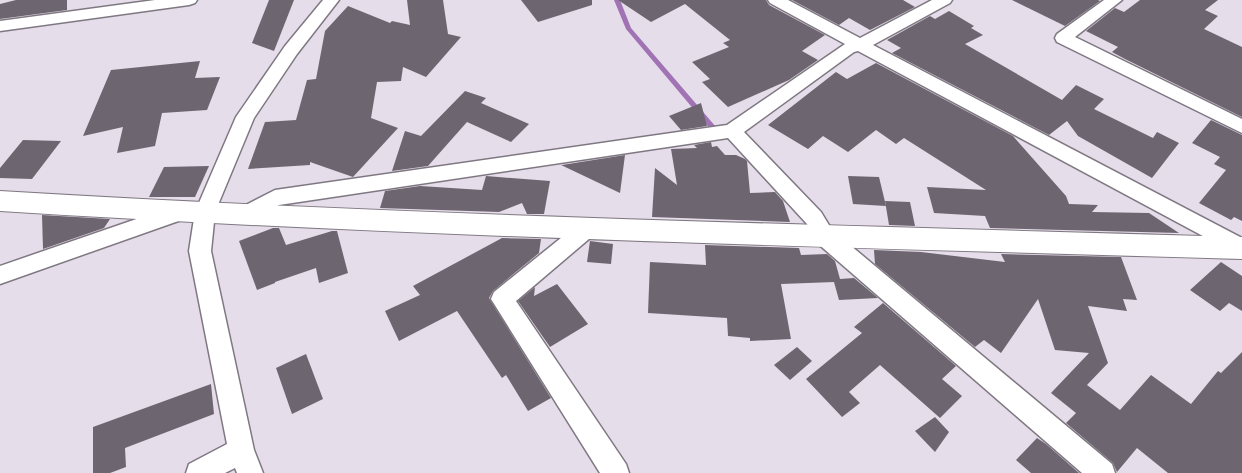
<svg xmlns="http://www.w3.org/2000/svg" width="1242" height="473" viewBox="0 0 1242 473" font-family="'Zilla Slab',serif">
  <rect width="100%" height="100%" fill="#e5dde9"/>
  <g fill="none" stroke-linecap="round" stroke-linejoin="round">
    <path fill="#a173b5" fill-rule="evenodd" d="M 614,0 L 620,0 L 631,28 L 716,127 L 723,132 L 722,134 L 720,134 L 712,131 L 626,29 Z"/>
  </g>
  <g fill="#6d6670">
    <path d="M 16,0 L 67,0 L 67,10 L 0,19 L 0,4 Z"/>
    <path d="M 269,0 L 294,0 L 274,51 L 252,43 Z"/>
    <path d="M 407,0 L 443,0 L 448,34 L 461,37 L 426,77 L 403,67 L 401,81 L 377,82 L 371,118 L 398,128 L 353,177 L 310,162 L 310,165 L 248,169 L 265,122 L 296,120 L 307,80 L 316,79 L 325,31 L 348,6 L 390,23 L 392,21 L 410,25 Z"/>
    <path d="M 521,0 L 592,0 L 592,5 L 538,22 Z"/>
    <path d="M 618,0 L 766,0 L 769,5 L 825,35 L 802,51 L 818,60 L 789,80 L 728,107 L 702,82 L 710,79 L 692,62 L 729,47 L 723,43 L 730,40 L 685,4 L 651,22 Z"/>
    <path d="M 792,0 L 903,0 L 915,7 L 870,30 L 849,18 L 839,25 Z"/>
    <path d="M 1012,0 L 1098,0 L 1100,1 L 1065,26 Z"/>
    <path d="M 1140,0 L 1218,0 L 1205,10 L 1218,16 L 1204,29 L 1242,47 L 1242,117 L 1125,59 L 1112,52 L 1118,47 L 1086,31 L 1115,8 L 1124,12 Z"/>
    <path d="M 949,11 L 974,26 L 971,28 L 983,35 L 965,44 L 1062,100 L 1076,85 L 1104,99 L 1094,109 L 1153,138 L 1157,132 L 1179,143 L 1152,178 L 1078,136 L 1067,121 L 1049,135 L 892,53 L 901,48 L 887,40 L 930,16 L 935,19 Z"/>
    <path d="M 200,61 L 195,78 L 220,77 L 207,110 L 162,113 L 155,146 L 117,153 L 123,127 L 83,136 L 111,70 Z"/>
    <path d="M 876,63 L 1013,136 L 1066,196 L 1069,204 L 1098,205 L 1092,212 L 1149,213 L 1179,233 L 990,228 L 985,216 L 934,213 L 927,187 L 986,190 L 904,138 L 896,144 L 876,130 L 848,152 L 823,136 L 808,149 L 768,125 L 836,72 L 847,79 Z"/>
    <path d="M 465,91 L 486,98 L 481,103 L 529,124 L 511,142 L 467,122 L 428,166 L 392,171 L 405,131 L 421,136 Z"/>
    <path d="M 701,103 L 707,126 L 681,130 L 669,116 Z"/>
    <path d="M 1211,120 L 1242,135 L 1242,221 L 1234,217 L 1231,220 L 1199,203 L 1226,170 L 1214,164 L 1220,157 L 1192,143 Z"/>
    <path d="M 23,140 L 61,141 L 32,179 L 0,178 L 0,168 Z"/>
    <path d="M 711,142 L 712,147 L 717,146 L 725,155 L 736,155 L 745,159 L 747,161 L 750,193 L 775,192 L 783,201 L 790,222 L 652,217 L 655,168 L 677,185 L 671,149 L 697,148 L 694,145 Z"/>
    <path d="M 625,155 L 620,193 L 561,165 L 562,165 Z"/>
    <path d="M 209,166 L 195,197 L 149,197 L 164,167 Z"/>
    <path d="M 486,176 L 550,181 L 544,214 L 527,214 L 522,203 L 499,212 L 380,208 L 385,191 L 420,186 L 482,190 Z"/>
    <path d="M 848,176 L 879,177 L 886,206 L 853,204 Z"/>
    <path d="M 885,201 L 910,202 L 915,226 L 889,225 Z"/>
    <path d="M 42,215 L 110,219 L 104,228 L 43,249 Z"/>
    <path d="M 273,228 L 279,228 L 286,245 L 332,231 L 337,231 L 348,273 L 319,283 L 316,268 L 275,282 L 275,283 L 257,290 L 239,241 Z"/>
    <path d="M 502,238 L 541,239 L 539,253 L 493,291 L 489,298 L 551,398 L 528,411 L 506,375 L 502,378 L 457,311 L 399,341 L 385,311 L 420,295 L 413,286 Z"/>
    <path d="M 590,241 L 613,244 L 611,264 L 587,262 Z"/>
    <path d="M 705,245 L 799,248 L 801,255 L 827,254 L 835,261 L 840,279 L 854,278 L 878,298 L 839,300 L 834,282 L 781,284 L 791,339 L 750,341 L 750,338 L 728,336 L 727,318 L 648,313 L 650,262 L 706,265 Z"/>
    <path d="M 874,250 L 921,252 L 1005,262 L 1001,254 L 1121,257 L 1137,300 L 1123,299 L 1127,311 L 1088,306 L 1108,363 L 1087,385 L 1120,410 L 1151,375 L 1191,404 L 1218,371 L 1221,373 L 1242,352 L 1242,473 L 1168,473 L 1137,448 L 1117,472 L 1113,463 L 1066,423 L 1076,413 L 1051,393 L 1089,353 L 1055,350 L 1038,299 L 1001,353 L 984,340 L 975,347 L 875,264 Z"/>
    <path d="M 1221,262 L 1242,276 L 1242,311 L 1229,303 L 1220,311 L 1190,290 Z"/>
    <path d="M 557,284 L 588,324 L 550,347 L 518,301 L 535,287 L 534,296 Z"/>
    <path d="M 883,303 L 956,366 L 942,379 L 962,396 L 940,418 L 880,365 L 849,392 L 860,403 L 842,417 L 806,379 L 862,333 L 854,327 Z"/>
    <path d="M 797,347 L 812,361 L 790,380 L 774,365 Z"/>
    <path d="M 306,354 L 323,399 L 292,414 L 276,368 Z"/>
    <path d="M 211,384 L 214,414 L 125,448 L 126,467 L 110,473 L 93,473 L 93,427 Z"/>
    <path d="M 935,417 L 949,432 L 935,452 L 915,431 Z"/>
    <path d="M 1037,438 L 1046,444 L 1079,473 L 1031,473 L 1016,460 Z"/>
  </g>
  <g fill="none" stroke-linecap="round" stroke-linejoin="round">
    <defs>
      <g id="street">
        <path d="M 155,0 L 197,0 L 195,3 L 189,5 L 0,31 L 0,21 Z"/>
        <path d="M 323,0 L 339,0 L 297,54 L 254,118 L 215,212 L 211,251 L 254,450 L 263,473 L 237,473 L 235,468 L 225,473 L 186,473 L 189,464 L 227,444 L 189,251 L 195,212 L 236,117 L 285,46 Z"/>
        <path d="M 768,0 L 788,0 L 860,38 L 932,0 L 952,0 L 950,3 L 873,45 L 1242,238 L 1242,257 L 858,51 L 854,52 L 744,132 L 821,212 L 832,230 L 1112,464 L 1115,473 L 1082,473 L 816,242 L 807,224 L 728,138 L 279,205 L 247,222 L 240,220 L 237,214 L 240,208 L 275,190 L 727,125 L 845,44 L 770,3 Z"/>
        <path d="M 1104,0 L 1122,0 L 1075,37 L 1242,119 L 1242,133 L 1057,42 L 1055,38 L 1057,34 Z"/>
        <path d="M 180,204 L 187,206 L 190,212 L 187,218 L 0,284 L 0,266 Z"/>
        <path d="M 589,219 L 596,221 L 600,227 L 596,233 L 516,301 L 626,464 L 629,473 L 600,473 L 491,299 L 494,292 L 582,221 Z"/>
      </g>
      <path id="secondary" d="M 0,191 C 413,216 828,225 1242,237 L 1242,259 C 828,247 413,237 0,211 Z"/>
    </defs>
    <use href="#street" stroke="#7f7882" stroke-width="3"/>
    <use href="#secondary" stroke="#7f7882" stroke-width="2"/>
    <use href="#street" fill="#fff" fill-rule="evenodd"/>
    <use href="#secondary" fill="#fff" fill-rule="evenodd"/>
  </g>
</svg>
